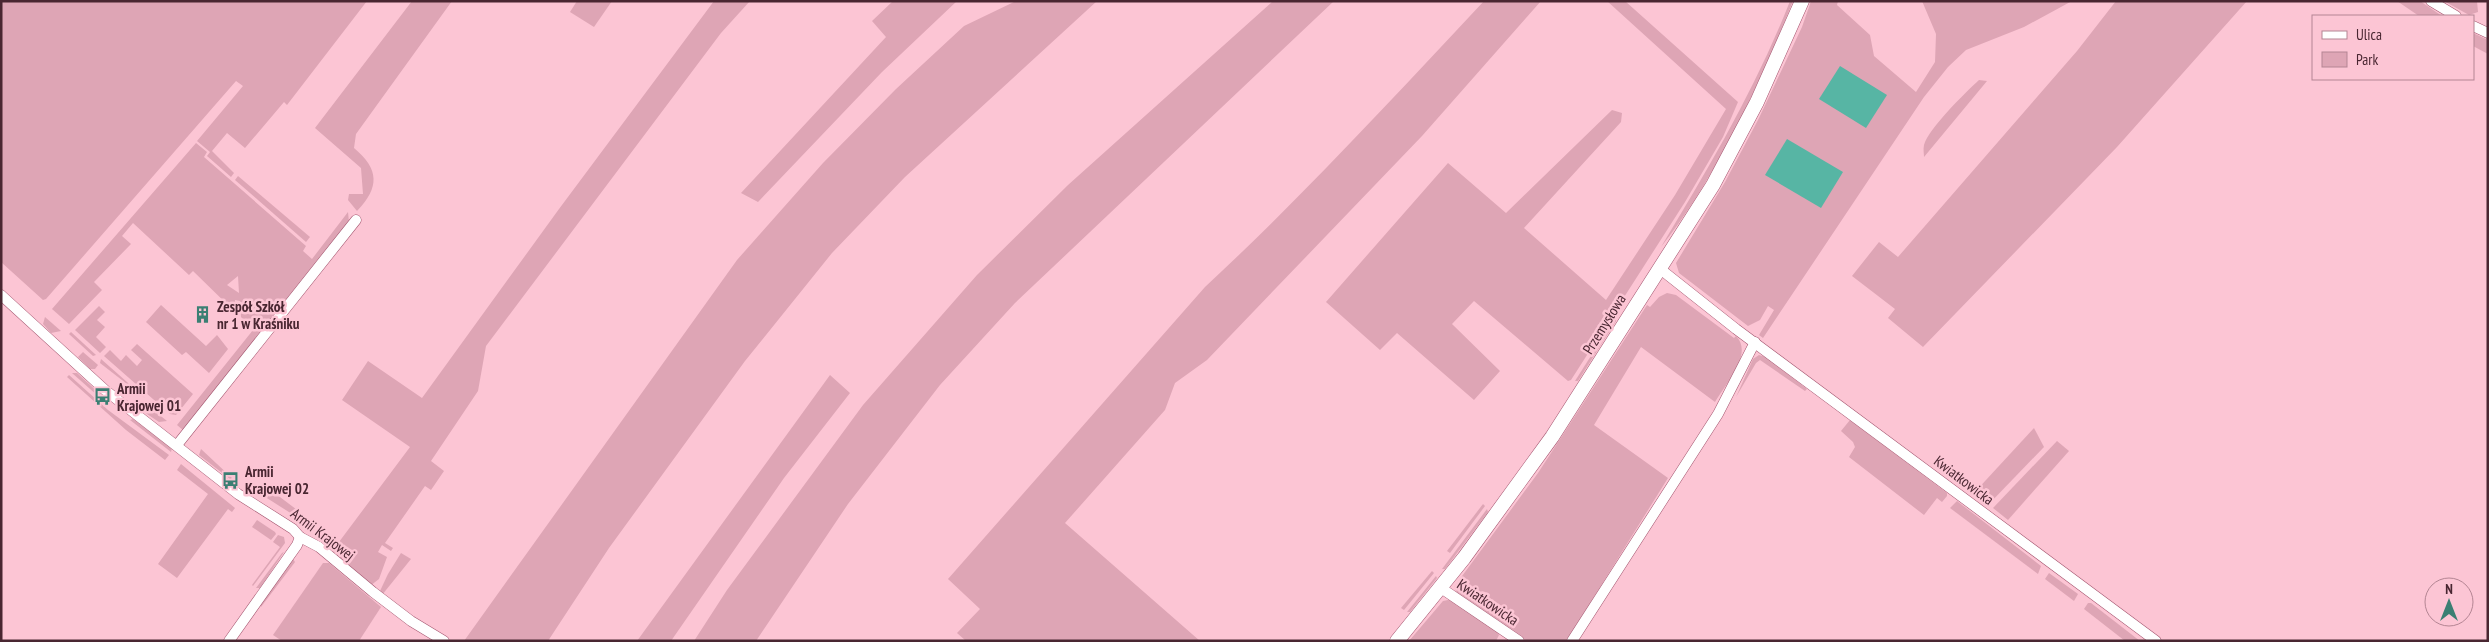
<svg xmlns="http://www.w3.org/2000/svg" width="2489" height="642" viewBox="0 0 2489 642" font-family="'PT Sans Narrow',sans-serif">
  <rect width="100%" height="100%" fill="#fcc5d4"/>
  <g fill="#dea5b5" fill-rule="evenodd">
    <path d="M 1,1 L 367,1 L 287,105 L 284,102 L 245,148 L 227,133 L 212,151 L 234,173 L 231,177 L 207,156 L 210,152 L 197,141 L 243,86 L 236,81 L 46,299 L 43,300 L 1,262 Z"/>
    <path d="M 412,1 L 452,1 L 356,134 L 354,148 C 379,169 380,187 357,211 L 348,200 L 349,194 L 363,194 L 361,168 L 315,128 Z"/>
    <path d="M 577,1 L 612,1 L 594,27 L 570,12 Z"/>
    <path d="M 714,1 L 750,1 L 721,33 L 486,346 L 478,391 L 431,461 L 444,471 L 431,490 L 425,486 L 385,543 L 393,548 L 391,551 L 382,545 L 378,552 L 387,557 L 379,579 L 370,586 L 322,543 L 323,540 L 330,541 L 333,538 L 339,542 L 410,447 L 342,400 L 368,361 L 422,398 L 559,209 Z"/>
    <path d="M 893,1 L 957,1 L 882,72 L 758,202 L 741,193 L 886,37 L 872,21 Z"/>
    <path d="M 1016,1 L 1097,1 L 905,177 L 832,253 L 745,361 L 609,548 L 548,641 L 464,641 L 737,260 L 823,163 L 896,89 L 964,26 Z"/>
    <path d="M 1273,1 L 1334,1 L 1015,303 L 940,385 L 848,504 L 756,641 L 694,641 L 727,590 L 863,405 L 977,275 L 1068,185 Z"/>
    <path d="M 1484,1 L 1541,1 L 1422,136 L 1207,360 L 1175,383 L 1165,410 L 1065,523 L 1200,641 L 966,641 L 957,633 L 980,609 L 948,579 L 1205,287 C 1302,197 1393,98 1484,1 Z"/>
    <path d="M 1607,1 L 1625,1 L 1738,102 L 1723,137 L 1685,202 L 1571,380 L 1568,381 L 1474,301 L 1452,324 L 1500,371 L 1474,400 L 1397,333 L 1380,350 L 1326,302 L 1448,163 L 1506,213 L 1612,110 L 1622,113 L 1621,122 L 1524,228 L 1606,300 L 1675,195 L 1726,109 Z"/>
    <path d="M 1790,1 L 1793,1 C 1760,83 1716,178 1661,247 C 1709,167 1756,88 1790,1 Z"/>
    <path d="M 1811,1 L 1838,1 L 1837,5 L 1870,35 L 1874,56 L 1916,92 L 1935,62 L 1936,34 L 1922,1 L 2072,1 L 2024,27 L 1966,50 L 1948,67 L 1924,97 L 1763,338 L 1759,335 L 1774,310 L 1768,306 L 1760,320 L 1748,326 L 1679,273 L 1676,263 L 1725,182 L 1758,120 L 1802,27 Z"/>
    <path d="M 2116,1 L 2247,1 L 2117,147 L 1923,347 L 1888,318 L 1895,309 L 1852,276 L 1879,242 L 1898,257 L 2077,51 Z"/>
    <path d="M 2397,1 L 2420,1 L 2442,16 L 2419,16 Z"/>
    <path d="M 2444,1 L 2477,1 L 2478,12 L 2469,15 Z"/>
    <path d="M 2473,33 L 2488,40 L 2488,54 L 2473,46 Z"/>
    <path d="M 1979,80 L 1987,81 L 1924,157 C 1924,154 1923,149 1924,145 C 1929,128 1965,93 1979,80 Z"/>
    <path d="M 196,143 L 207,152 L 204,157 L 306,246 L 303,251 L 312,259 L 348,212 L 349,222 L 184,431 L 177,425 L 253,330 L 241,317 L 240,301 L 235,300 L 236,313 L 193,271 L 189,275 L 133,223 L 122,236 L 131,244 L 94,282 L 102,290 L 69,324 L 52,309 ZM 238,276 L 239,293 L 227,285 Z"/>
    <path d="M 238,176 L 310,237 L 306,242 L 235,180 Z"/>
    <path d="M 1667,293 L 1676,295 L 1734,338 L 1736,336 C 1754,354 1725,385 1715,402 L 1641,347 L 1594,425 L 1668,478 L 1569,637 L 1565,641 L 1527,641 L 1459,597 L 1454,587 L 1538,473 L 1647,305 L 1650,307 L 1659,297 Z"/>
    <path d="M 161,305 L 206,346 L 217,335 L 228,349 L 209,373 L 186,352 L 182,355 L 146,322 Z"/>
    <path d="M 99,306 L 105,312 L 97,320 L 105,327 L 96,337 L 106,347 L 100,353 L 75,330 Z"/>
    <path d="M 45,317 L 61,331 L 51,333 L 43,324 Z"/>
    <path d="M 1615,318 L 1616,321 L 1578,381 L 1575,381 Z"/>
    <path d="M 71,332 L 96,355 L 93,356 L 69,334 Z"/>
    <path d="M 137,344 L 193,394 L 176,415 L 170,414 L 104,356 L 110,350 L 121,361 L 126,355 L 137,366 L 142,360 L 131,350 Z"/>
    <path d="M 83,352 L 98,365 L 95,369 L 90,369 L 78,357 Z"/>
    <path d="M 1759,355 L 1766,357 L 1807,389 L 1805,391 L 1760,360 L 1756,363 L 1736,397 L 1753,359 Z"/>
    <path d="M 101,359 L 145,398 L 100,363 Z"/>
    <path d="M 72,373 L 77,373 L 100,394 L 98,396 Z"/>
    <path d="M 69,375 L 108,410 L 169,455 L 165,460 L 126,430 L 67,377 Z"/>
    <path d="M 830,375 L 850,393 L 784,478 L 671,641 L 637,641 Z"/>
    <path d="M 147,405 L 167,421 L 159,422 L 144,412 Z"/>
    <path d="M 133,419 L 172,448 L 171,452 L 130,420 Z"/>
    <path d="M 1850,420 L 1947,493 L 1947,496 L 1942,502 L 1937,498 L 1924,515 L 1849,457 L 1855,447 L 1853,442 L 1841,431 Z"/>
    <path d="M 2034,428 L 2044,447 L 1988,505 L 1974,493 Z"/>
    <path d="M 2057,441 L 2069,451 L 2008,520 L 1993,508 Z"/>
    <path d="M 201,449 L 232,478 L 230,479 L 199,455 Z"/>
    <path d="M 181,464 L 235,508 L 232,512 L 228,509 L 177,578 L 158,564 L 208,494 L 177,470 Z"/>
    <path d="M 260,491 L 269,496 L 272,491 L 317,525 L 314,528 L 259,493 Z"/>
    <path d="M 1957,501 L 2041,566 L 2038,574 L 1950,508 Z"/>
    <path d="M 1483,504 L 1485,506 L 1450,553 L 1447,551 Z"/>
    <path d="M 1487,509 L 1488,512 L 1445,569 L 1442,569 Z"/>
    <path d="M 257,520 L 275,532 L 276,534 L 271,540 L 252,527 Z"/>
    <path d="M 278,535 L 284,537 L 285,543 L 253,586 L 252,585 L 280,547 L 273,542 Z"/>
    <path d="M 284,552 L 260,588 L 256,588 L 282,553 Z"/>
    <path d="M 401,553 L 411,559 L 382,595 L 380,591 L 388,574 Z"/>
    <path d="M 293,559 L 295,562 L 261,607 L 260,605 Z"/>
    <path d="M 323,563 L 329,563 L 381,607 L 359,641 L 282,641 L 273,635 Z"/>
    <path d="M 1432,571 L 1434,573 L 1404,610 L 1401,608 Z"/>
    <path d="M 2049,573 L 2078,594 L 2074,601 L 2045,579 Z"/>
    <path d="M 1436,576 L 1437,578 L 1410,612 L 1407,612 Z"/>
    <path d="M 1448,600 L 1454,601 L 1495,629 L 1499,635 L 1496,641 L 1409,641 L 1443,601 Z"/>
    <path d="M 2088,603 L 2091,603 L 2140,641 L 2125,641 L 2084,609 Z"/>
  </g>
  <g fill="#57b5a4">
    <path d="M 1840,66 L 1887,95 L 1866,128 L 1819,99 Z"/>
    <path d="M 1787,139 L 1843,172 L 1821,208 L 1765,175 Z"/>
  </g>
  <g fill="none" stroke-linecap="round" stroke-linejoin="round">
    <defs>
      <g id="minor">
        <path d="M 2431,1 L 2456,16"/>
        <path d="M 2473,26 L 2488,33"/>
        <path d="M 1659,268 L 1736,329 L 2156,641"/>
        <path d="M 1,295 L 105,390 L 238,494 L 293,529 L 300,537 L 319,547 L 373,592 L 411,621 L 444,641"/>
        <path d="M 177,445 L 356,220"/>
        <path d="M 1441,588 L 1519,641"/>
        <path d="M 229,641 L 297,545 L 300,537"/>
        <path d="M 1572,641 L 1718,414 L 1755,342"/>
      </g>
      <path id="secondary" d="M 1397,641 L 1464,558 L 1552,437 L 1713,185 L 1757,102 L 1802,1"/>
    </defs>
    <use href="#minor" stroke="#a3546e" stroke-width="11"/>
    <use href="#secondary" stroke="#a3546e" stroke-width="15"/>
    <use href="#minor" stroke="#fff" stroke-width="10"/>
    <use href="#secondary" stroke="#fff" stroke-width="14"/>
  </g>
  <defs>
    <symbol id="building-bare" viewBox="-9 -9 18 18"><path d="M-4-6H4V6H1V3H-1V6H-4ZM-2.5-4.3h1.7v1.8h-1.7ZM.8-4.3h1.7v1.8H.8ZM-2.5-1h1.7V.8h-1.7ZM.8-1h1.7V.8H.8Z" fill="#3b7f73" stroke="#fcc5d4" stroke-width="2.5" paint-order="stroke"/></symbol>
    <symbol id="bus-bare" viewBox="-9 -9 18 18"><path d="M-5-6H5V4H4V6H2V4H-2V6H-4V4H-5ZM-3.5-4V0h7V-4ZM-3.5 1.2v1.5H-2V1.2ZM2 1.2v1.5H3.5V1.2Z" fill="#3b7f73" stroke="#fcc5d4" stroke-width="2.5" paint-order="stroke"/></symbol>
  </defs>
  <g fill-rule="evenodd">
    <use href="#building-bare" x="190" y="302" width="25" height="25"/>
    <use href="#bus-bare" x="90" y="384" width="25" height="25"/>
    <use href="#bus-bare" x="218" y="468" width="25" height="25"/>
  </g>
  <g text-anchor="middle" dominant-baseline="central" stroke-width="5" stroke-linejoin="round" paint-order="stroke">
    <g font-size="15" font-weight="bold" fill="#492631" stroke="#fcc5d4" text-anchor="start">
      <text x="217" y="306">Zespół Szkół<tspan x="217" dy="17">nr 1 w Kraśniku</tspan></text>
      <text x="117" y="388">Armii<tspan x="117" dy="17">Krajowej 01</tspan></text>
      <text x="245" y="471">Armii<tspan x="245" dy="17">Krajowej 02</tspan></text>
    </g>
    <g font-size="15" fill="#492631" stroke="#fcc5d4">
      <text transform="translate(1604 324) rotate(-58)">Przemysłowa</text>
      <text transform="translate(1964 480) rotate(37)">Kwiatkowicka</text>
      <text transform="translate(323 534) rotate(37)">Armii Krajowej</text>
      <text transform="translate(1488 602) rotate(34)">Kwiatkowicka</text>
    </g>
  </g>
  <rect width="2489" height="642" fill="none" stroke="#492631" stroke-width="5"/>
  <rect x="2312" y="15" width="162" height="65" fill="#fcc5d4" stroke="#b48593"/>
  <rect x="2322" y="31" width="25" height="8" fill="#ffffff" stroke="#b48593"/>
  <text x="2356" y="40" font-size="15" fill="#492631">Ulica</text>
  <rect x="2322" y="52" width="25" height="15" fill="#dea5b5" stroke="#b48593"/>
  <text x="2356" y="65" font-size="15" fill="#492631">Park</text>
  <g transform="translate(2449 602)"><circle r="24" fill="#fcc5d4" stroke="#b48593"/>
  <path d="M0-4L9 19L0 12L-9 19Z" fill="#3b7f73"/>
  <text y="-8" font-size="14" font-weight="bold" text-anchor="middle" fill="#492631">N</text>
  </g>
</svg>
